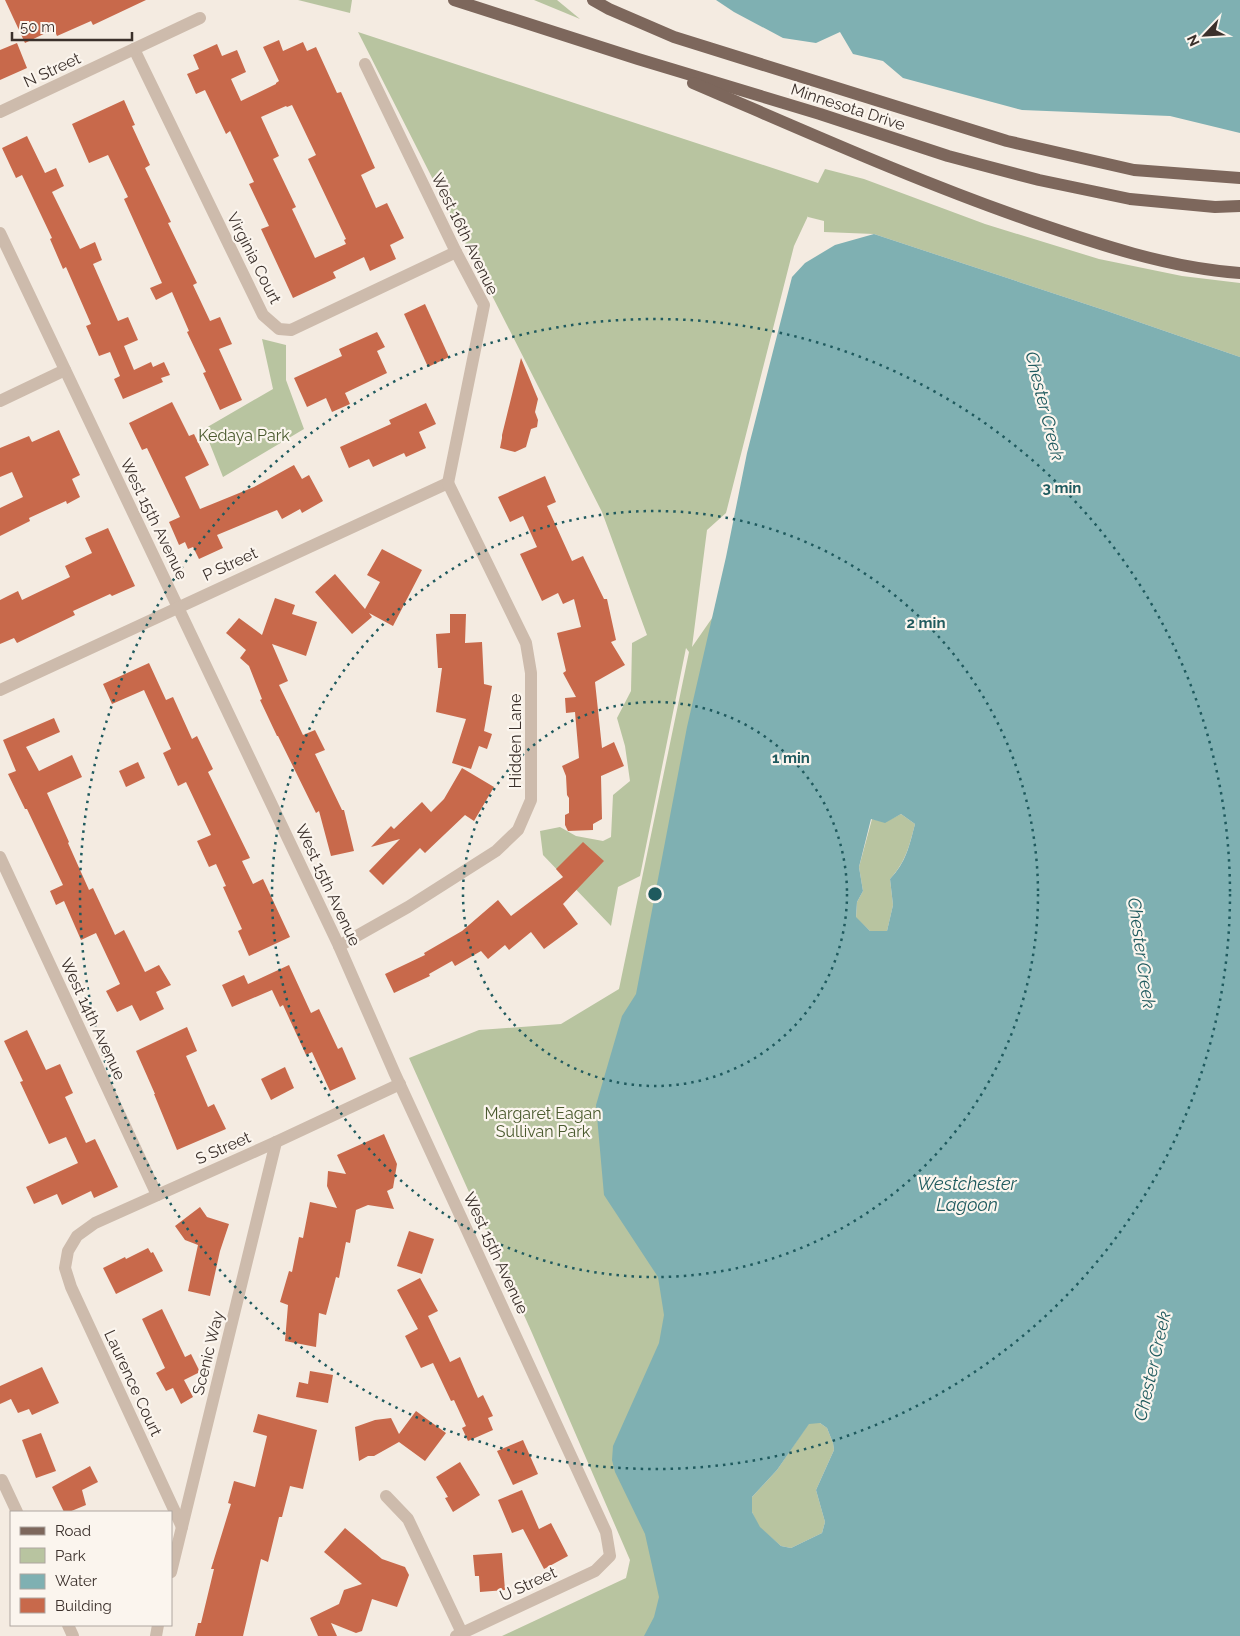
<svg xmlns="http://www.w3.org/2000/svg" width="1240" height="1636" viewBox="0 0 1240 1636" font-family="Raleway,sans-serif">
  <rect width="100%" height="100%" fill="#f4ebe1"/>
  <g fill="#b8c4a0">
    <path d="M 298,0 L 352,0 L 350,13 Z"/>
    <path d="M 534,0 L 557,0 L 580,19 Z"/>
    <path d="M 358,32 L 818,183 L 825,169 L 864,179 L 985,224 L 1099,259 L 1182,276 L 1240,283 L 1240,357 L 1107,311 L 874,234 L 824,232 L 824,221 L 808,217 L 808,216 L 794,246 L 726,513 L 707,530 L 692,647 L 735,585 L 668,1220 L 676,1636 L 502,1636 L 626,1578 L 630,1560 L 532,1333 L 409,1058 L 479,1030 L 561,1024 L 619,989 L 689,652 L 686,648 L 640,876 L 618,887 L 611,926 L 543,855 L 540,831 L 560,827 L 576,836 L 603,841 L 611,837 L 613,795 L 630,781 L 625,746 L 617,718 L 631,691 L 632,643 L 647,635 L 602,512 Z"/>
    <path d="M 262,339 L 286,345 L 286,380 L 304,429 L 223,477 L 204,429 L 273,389 Z"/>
    <path d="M 901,814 L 915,824 C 909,847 906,861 890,879 L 893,905 L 887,931 L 870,931 L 856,918 L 857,902 L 863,891 L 859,867 L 872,819 L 885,822 Z"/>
    <path d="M 809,1423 L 820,1423 L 827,1428 L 833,1443 L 834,1450 L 816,1490 L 825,1522 L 822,1533 L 791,1548 L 781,1546 L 759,1527 L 752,1512 L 752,1497 L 777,1470 Z"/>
  </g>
  <g fill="#7fb0b2" fill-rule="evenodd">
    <path d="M 716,0 L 1240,0 L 1240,133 L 1170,116 L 1022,110 L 903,78 L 883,61 L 853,54 L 840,32 L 816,43 L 783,38 L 734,12 Z"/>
    <path d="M 874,234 L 1107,311 L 1240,357 L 1240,1636 L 644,1636 L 654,1617 L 659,1597 L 645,1534 L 615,1472 L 612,1460 L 613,1446 L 659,1343 L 664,1315 L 658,1277 L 604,1195 L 596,1105 L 622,1016 L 636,994 L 687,727 L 726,557 L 747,453 L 792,277 L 805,263 L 835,245 ZM 901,814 L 915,824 C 909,847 906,862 890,879 L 893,905 L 887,931 L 870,931 L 856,917 L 857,902 L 863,891 L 859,867 L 871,819 L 885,823 ZM 820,1423 L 827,1428 L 833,1443 L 834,1450 L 816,1490 L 825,1522 L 822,1533 L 791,1548 L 781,1546 L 760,1527 L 752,1512 L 752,1497 L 777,1470 L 809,1424 Z"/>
  </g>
  <g fill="#c8694b" fill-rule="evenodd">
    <path d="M 5,0 L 146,0 L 93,25 L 91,21 L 57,36 L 54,29 L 25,43 Z"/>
    <path d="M 279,40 L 283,51 L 303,42 L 307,51 L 316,47 L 337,93 L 341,92 L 375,168 L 361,175 L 376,208 L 387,203 L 404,238 L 390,245 L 396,259 L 370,271 L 364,257 L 333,272 L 336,278 L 293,298 L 261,229 L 269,226 L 249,184 L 254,182 L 230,131 L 226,134 L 205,90 L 196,94 L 187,74 L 199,69 L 193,55 L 217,44 L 222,56 L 237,50 L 246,72 L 231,79 L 241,101 L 276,84 L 276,83 L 279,81 L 263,47 ZM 292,105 L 316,155 L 308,159 L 346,239 L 344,240 L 346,244 L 315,258 L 292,209 L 296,207 L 273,159 L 279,156 L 261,117 L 286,106 L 287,107 Z"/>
    <path d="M 17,43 L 27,68 L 0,80 L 0,50 Z"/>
    <path d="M 124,100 L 135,125 L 132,126 L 150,165 L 145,168 L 171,222 L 168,223 L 197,283 L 193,285 L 210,321 L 220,317 L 232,344 L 219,349 L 242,400 L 220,410 L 203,373 L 206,372 L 187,332 L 189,331 L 172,292 L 156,300 L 150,288 L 162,283 L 124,199 L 128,197 L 108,155 L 89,163 L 72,124 Z"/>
    <path d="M 27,136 L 45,173 L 56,168 L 64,186 L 52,192 L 80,249 L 95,242 L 102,260 L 93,264 L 118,321 L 128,317 L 138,340 L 124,346 L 134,370 L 151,362 L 153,367 L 164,362 L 170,375 L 161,378 L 163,382 L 123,399 L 114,379 L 120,376 L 110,352 L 99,356 L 86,326 L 91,324 L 66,267 L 63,269 L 50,239 L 52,238 L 22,175 L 16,178 L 2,148 Z"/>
    <path d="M 425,304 L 449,357 L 428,367 L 404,314 Z"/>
    <path d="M 377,332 L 385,347 L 377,351 L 387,373 L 345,393 L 350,404 L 332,412 L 326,398 L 307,407 L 294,378 L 342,356 L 339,349 Z"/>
    <path d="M 521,358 L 538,399 L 535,412 L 538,420 L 537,427 L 531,429 L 526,447 L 515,452 L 500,448 L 502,438 L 502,435 Z"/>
    <path d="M 172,402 L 189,436 L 194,434 L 209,465 L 185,477 L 200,509 L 254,487 L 294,465 L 302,479 L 309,475 L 323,501 L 302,513 L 300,509 L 282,519 L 277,510 L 217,535 L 223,548 L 199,559 L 193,547 L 188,549 L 185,542 L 179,545 L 169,522 L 180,517 L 147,448 L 142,450 L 129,423 Z"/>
    <path d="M 426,403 L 436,424 L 419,432 L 426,448 L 406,457 L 404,453 L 373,467 L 369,459 L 349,468 L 340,447 L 391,424 L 389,420 Z"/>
    <path d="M 59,430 L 80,475 L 72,479 L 80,497 L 67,504 L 66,501 L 29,518 L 30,521 L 0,536 L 0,508 L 23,497 L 12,472 L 0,477 L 0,448 L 29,436 L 32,442 Z"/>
    <path d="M 545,476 L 556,502 L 547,506 L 572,561 L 583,556 L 604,599 L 607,599 L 616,640 L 611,642 L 625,665 L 595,682 L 602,748 L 614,742 L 624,766 L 601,776 L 602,819 L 593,824 L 593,830 L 568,831 L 565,825 L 565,815 L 569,813 L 569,798 L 567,795 L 566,776 L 562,766 L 579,758 L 575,712 L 566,713 L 565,698 L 576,697 L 563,673 L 566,671 L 557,633 L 581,627 L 574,599 L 563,604 L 558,593 L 542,601 L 520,554 L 537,547 L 523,516 L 510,522 L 498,497 Z"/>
    <path d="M 108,528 L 135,586 L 112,596 L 110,594 L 73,611 L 75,615 L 17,643 L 14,638 L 0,644 L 0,600 L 18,591 L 22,600 L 70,577 L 65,566 L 92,553 L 85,538 Z"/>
    <path d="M 382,549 L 422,570 L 393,626 L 369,613 L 372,617 L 352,634 L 315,592 L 335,574 L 365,609 L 380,582 L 367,575 Z"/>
    <path d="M 275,598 L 295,605 L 292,614 L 317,622 L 306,656 L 272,644 L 288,681 L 279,685 L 303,735 L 315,730 L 325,750 L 315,754 L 342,810 L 344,810 L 354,851 L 331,856 L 319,811 L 316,813 L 278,736 L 277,736 L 260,700 L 262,699 L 249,666 L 240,658 L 246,650 L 226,633 L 239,618 L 262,635 Z"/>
    <path d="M 450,614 L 466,614 L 465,643 L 482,642 L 484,684 L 492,686 L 484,731 L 492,734 L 487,749 L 479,746 L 471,769 L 452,763 L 466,719 L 436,712 L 442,668 L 438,668 L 436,634 L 450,633 Z"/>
    <path d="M 149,663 L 166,700 L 173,697 L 192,739 L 197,736 L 213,769 L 208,772 L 250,858 L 242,861 L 253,884 L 263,879 L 290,937 L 249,956 L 238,931 L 242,929 L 223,887 L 226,886 L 216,864 L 209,867 L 197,841 L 211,835 L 186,782 L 178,786 L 163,753 L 171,749 L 144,690 L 112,704 L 103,684 Z"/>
    <path d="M 54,718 L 60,732 L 26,747 L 39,771 L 72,755 L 82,777 L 47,793 L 69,842 L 68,843 L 89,890 L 93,888 L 115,935 L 124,930 L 145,972 L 159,965 L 171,985 L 156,992 L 164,1009 L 140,1021 L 132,1005 L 117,1012 L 106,991 L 120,984 L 96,933 L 81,940 L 64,901 L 56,905 L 50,891 L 63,885 L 27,809 L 25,809 L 8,774 L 16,771 L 3,740 Z"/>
    <path d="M 138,762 L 145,778 L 126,787 L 119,771 Z"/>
    <path d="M 462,768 L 494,787 L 474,821 L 465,815 L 425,853 L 420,848 L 383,885 L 369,871 L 400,839 L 371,847 L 391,826 L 394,829 L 422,802 L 431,812 L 444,799 Z"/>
    <path d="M 583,842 L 604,861 L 563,904 L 578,924 L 544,949 L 531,932 L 509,950 L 505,945 L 488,959 L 481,951 L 455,966 L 452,961 L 429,974 L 430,976 L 394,993 L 385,974 L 425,955 L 424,953 L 462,931 L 498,900 L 511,916 L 563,877 L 556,869 Z"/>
    <path d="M 289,965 L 311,1013 L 319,1009 L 338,1049 L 342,1047 L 356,1079 L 330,1091 L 312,1052 L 306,1055 L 283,1005 L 280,1007 L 272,990 L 232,1007 L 222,985 L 244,975 L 248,984 Z"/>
    <path d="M 187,1027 L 197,1051 L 186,1056 L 208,1107 L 214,1104 L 226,1129 L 177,1150 L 154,1094 L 155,1094 L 136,1051 Z"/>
    <path d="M 27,1030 L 46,1070 L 60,1064 L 73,1093 L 65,1097 L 86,1143 L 95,1139 L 118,1187 L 94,1198 L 91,1191 L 62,1205 L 57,1194 L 34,1204 L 26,1187 L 78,1163 L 66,1137 L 49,1144 L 20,1082 L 23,1081 L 4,1041 Z"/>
    <path d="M 285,1067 L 294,1088 L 271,1100 L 261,1079 Z"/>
    <path d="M 384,1134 L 397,1164 L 393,1188 L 387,1191 L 394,1209 L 368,1205 L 356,1210 L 350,1243 L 346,1242 L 339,1278 L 336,1277 L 326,1315 L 319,1313 L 316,1347 L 285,1341 L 288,1305 L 280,1302 L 289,1271 L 292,1272 L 299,1237 L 303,1238 L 310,1202 L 337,1208 L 327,1186 L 328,1171 L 346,1174 L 337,1155 Z"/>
    <path d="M 200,1207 L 207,1217 L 229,1224 L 220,1251 L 210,1296 L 188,1291 L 198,1245 L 185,1240 L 175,1226 Z"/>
    <path d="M 409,1231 L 434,1239 L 422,1274 L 397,1266 Z"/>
    <path d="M 148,1248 L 151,1253 L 153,1252 L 163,1271 L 116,1294 L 103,1268 L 125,1257 L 126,1259 Z"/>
    <path d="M 420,1278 L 438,1311 L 428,1316 L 450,1362 L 460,1357 L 478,1398 L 483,1395 L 493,1416 L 488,1418 L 493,1430 L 468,1441 L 462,1428 L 466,1426 L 454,1400 L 451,1401 L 433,1363 L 421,1368 L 405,1336 L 418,1329 L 397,1290 Z"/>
    <path d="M 162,1309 L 185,1357 L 191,1354 L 200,1372 L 184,1380 L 193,1397 L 181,1404 L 173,1388 L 166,1391 L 156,1373 L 165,1368 L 142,1319 Z"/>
    <path d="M 42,1367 L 59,1403 L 32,1415 L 29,1409 L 18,1413 L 11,1399 L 0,1404 L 0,1386 Z"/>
    <path d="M 310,1371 L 333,1375 L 328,1403 L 296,1397 L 299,1382 L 308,1384 Z"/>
    <path d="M 416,1411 L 446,1433 L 425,1461 L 399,1442 L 374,1456 L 368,1456 L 359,1461 L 355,1427 L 375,1420 L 391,1418 L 399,1434 Z"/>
    <path d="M 258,1414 L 317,1430 L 303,1489 L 290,1486 L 282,1517 L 279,1517 L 268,1562 L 261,1559 L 243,1636 L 195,1636 L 198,1623 L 201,1623 L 214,1569 L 211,1569 L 231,1504 L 228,1503 L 234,1481 L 255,1487 L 267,1436 L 253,1432 Z"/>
    <path d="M 41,1433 L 56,1471 L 36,1478 L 22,1440 Z"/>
    <path d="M 523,1440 L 538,1474 L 513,1485 L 497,1451 Z"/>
    <path d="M 460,1462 L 480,1495 L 453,1512 L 445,1498 L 448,1497 L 436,1477 Z"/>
    <path d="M 90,1466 L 98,1482 L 82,1490 L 86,1505 L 69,1512 L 64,1512 L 52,1487 Z"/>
    <path d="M 522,1490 L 539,1529 L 551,1523 L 568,1556 L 544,1569 L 523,1529 L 512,1533 L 498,1500 Z"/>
    <path d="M 345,1528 L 382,1559 L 405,1567 L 409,1575 L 397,1607 L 372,1599 L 362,1631 L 356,1633 L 331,1623 L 337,1636 L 318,1636 L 310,1618 L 339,1604 L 344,1590 L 362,1584 L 324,1552 Z"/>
    <path d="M 502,1553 L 505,1590 L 480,1592 L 479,1576 L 475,1576 L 473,1555 Z"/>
  </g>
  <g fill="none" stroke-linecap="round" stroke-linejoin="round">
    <g stroke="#cdbbac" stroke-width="12">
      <path d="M 134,49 L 263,315 L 279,329 L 291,330 L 456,252"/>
      <path d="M 365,64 L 456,252 L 484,305 L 448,483"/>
      <path d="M 0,112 L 200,18"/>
      <path d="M 0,233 L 339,946 L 395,1074 L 606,1532 L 610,1556 L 595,1571 L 456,1636"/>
      <path d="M 0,401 L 65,370"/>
      <path d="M 0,690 L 448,483"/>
      <path d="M 0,857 L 157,1195"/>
      <path d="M 339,946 L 408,907 L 496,851 L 518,830 L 531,800 L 531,673 L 526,643 L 448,483"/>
      <path d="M 2,1480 L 17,1512"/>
      <path d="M 386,1496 L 408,1519 L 462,1633"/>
      <path d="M 182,1527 L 71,1287 L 65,1268 L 68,1251 L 77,1236 L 95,1223 L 276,1142 L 400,1084"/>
      <path d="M 171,1572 L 276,1142"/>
      <path d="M 68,1625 L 73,1636"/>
      <path d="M 156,1636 L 158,1625"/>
    </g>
    <g stroke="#7d675c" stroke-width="12">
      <path d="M 454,0 L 638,59 L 820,114 L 948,156 L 1039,180 L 1130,199 L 1215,207 L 1240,206"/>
      <path d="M 593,0 L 609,9 L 674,37 L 1007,141 L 1134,170 L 1240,178"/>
      <path d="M 693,83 C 805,131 916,181 1031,221 C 1098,244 1168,268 1240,273"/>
    </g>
  </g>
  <g fill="none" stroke="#1f5a5e" stroke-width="2.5" stroke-dasharray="2.5 5">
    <circle cx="655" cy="894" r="192"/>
    <circle cx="655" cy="894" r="383"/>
    <circle cx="655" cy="894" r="575"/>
  </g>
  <g text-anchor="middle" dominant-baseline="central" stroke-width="4.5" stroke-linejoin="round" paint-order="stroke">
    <g font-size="16" fill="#3b302b" stroke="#fbf5ee">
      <text transform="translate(52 70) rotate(-25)">N Street</text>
      <text transform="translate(848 107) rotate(18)">Minnesota Drive</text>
      <text transform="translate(465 234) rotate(64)">West 16th Avenue</text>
      <text transform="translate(254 258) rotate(63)">Virginia Court</text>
      <text transform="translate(154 519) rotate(64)">West 15th Avenue</text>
      <text transform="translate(230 564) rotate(-25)">P Street</text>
      <text transform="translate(515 741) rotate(-90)">Hidden Lane</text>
      <text transform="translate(328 885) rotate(65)">West 15th Avenue</text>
      <text transform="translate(93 1019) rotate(65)">West 14th Avenue</text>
      <text transform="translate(223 1148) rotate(-24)">S Street</text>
      <text transform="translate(496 1253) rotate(65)">West 15th Avenue</text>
      <text transform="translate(208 1353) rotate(-76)">Scenic Way</text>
      <text transform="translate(133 1383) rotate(65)">Laurence Court</text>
      <text transform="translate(528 1584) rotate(-25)">U Street</text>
    </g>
    <g font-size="16" fill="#4a5a2e" stroke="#fbf5ee">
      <text x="244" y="435">Kedaya Park</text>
      <text x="543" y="1113">Margaret Eagan<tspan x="543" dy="18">Sullivan Park</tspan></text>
    </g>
    <g font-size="18" font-style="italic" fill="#1f5a5e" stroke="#fbf5ee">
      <text transform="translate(1045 406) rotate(76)">Chester Creek</text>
      <text transform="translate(1142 953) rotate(82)">Chester Creek</text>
      <text x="967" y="1183">Westchester<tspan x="967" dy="21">Lagoon</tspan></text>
      <text transform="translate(1152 1366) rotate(-77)">Chester Creek</text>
    </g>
  </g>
  <circle cx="655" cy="894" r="8" fill="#1f5a5e" stroke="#fbf5ee" stroke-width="2.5"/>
  <g font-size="15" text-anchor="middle" font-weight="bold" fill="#1f5a5e" stroke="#fbf5ee" stroke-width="4.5" stroke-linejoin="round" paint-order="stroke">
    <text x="1062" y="493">3 min</text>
    <text x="926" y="628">2 min</text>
    <text x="791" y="763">1 min</text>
  </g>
  <rect x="10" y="1511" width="162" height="115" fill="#fbf5ee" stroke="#aea6a0"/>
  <rect x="20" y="1527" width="25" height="8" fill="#7d675c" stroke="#aea6a0"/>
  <text x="55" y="1536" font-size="15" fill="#3b302b">Road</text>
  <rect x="20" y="1548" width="25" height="15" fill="#b8c4a0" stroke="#aea6a0"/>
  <text x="55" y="1561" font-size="15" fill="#3b302b">Park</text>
  <rect x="20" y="1574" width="25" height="15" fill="#7fb0b2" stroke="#aea6a0"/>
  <text x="55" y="1586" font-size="15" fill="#3b302b">Water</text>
  <rect x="20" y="1598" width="25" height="15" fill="#c8694b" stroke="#aea6a0"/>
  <text x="55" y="1611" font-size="15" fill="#3b302b">Building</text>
  <g transform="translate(1205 35) rotate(245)" stroke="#fbf5ee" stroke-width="4" paint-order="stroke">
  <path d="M0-4L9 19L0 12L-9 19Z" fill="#3b302b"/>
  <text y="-8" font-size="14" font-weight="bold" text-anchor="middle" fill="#3b302b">N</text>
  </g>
  <path d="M12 32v8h120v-8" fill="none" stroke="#3b302b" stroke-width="2.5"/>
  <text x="20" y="32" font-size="15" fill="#3b302b" stroke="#fbf5ee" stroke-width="4" paint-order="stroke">50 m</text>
</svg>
